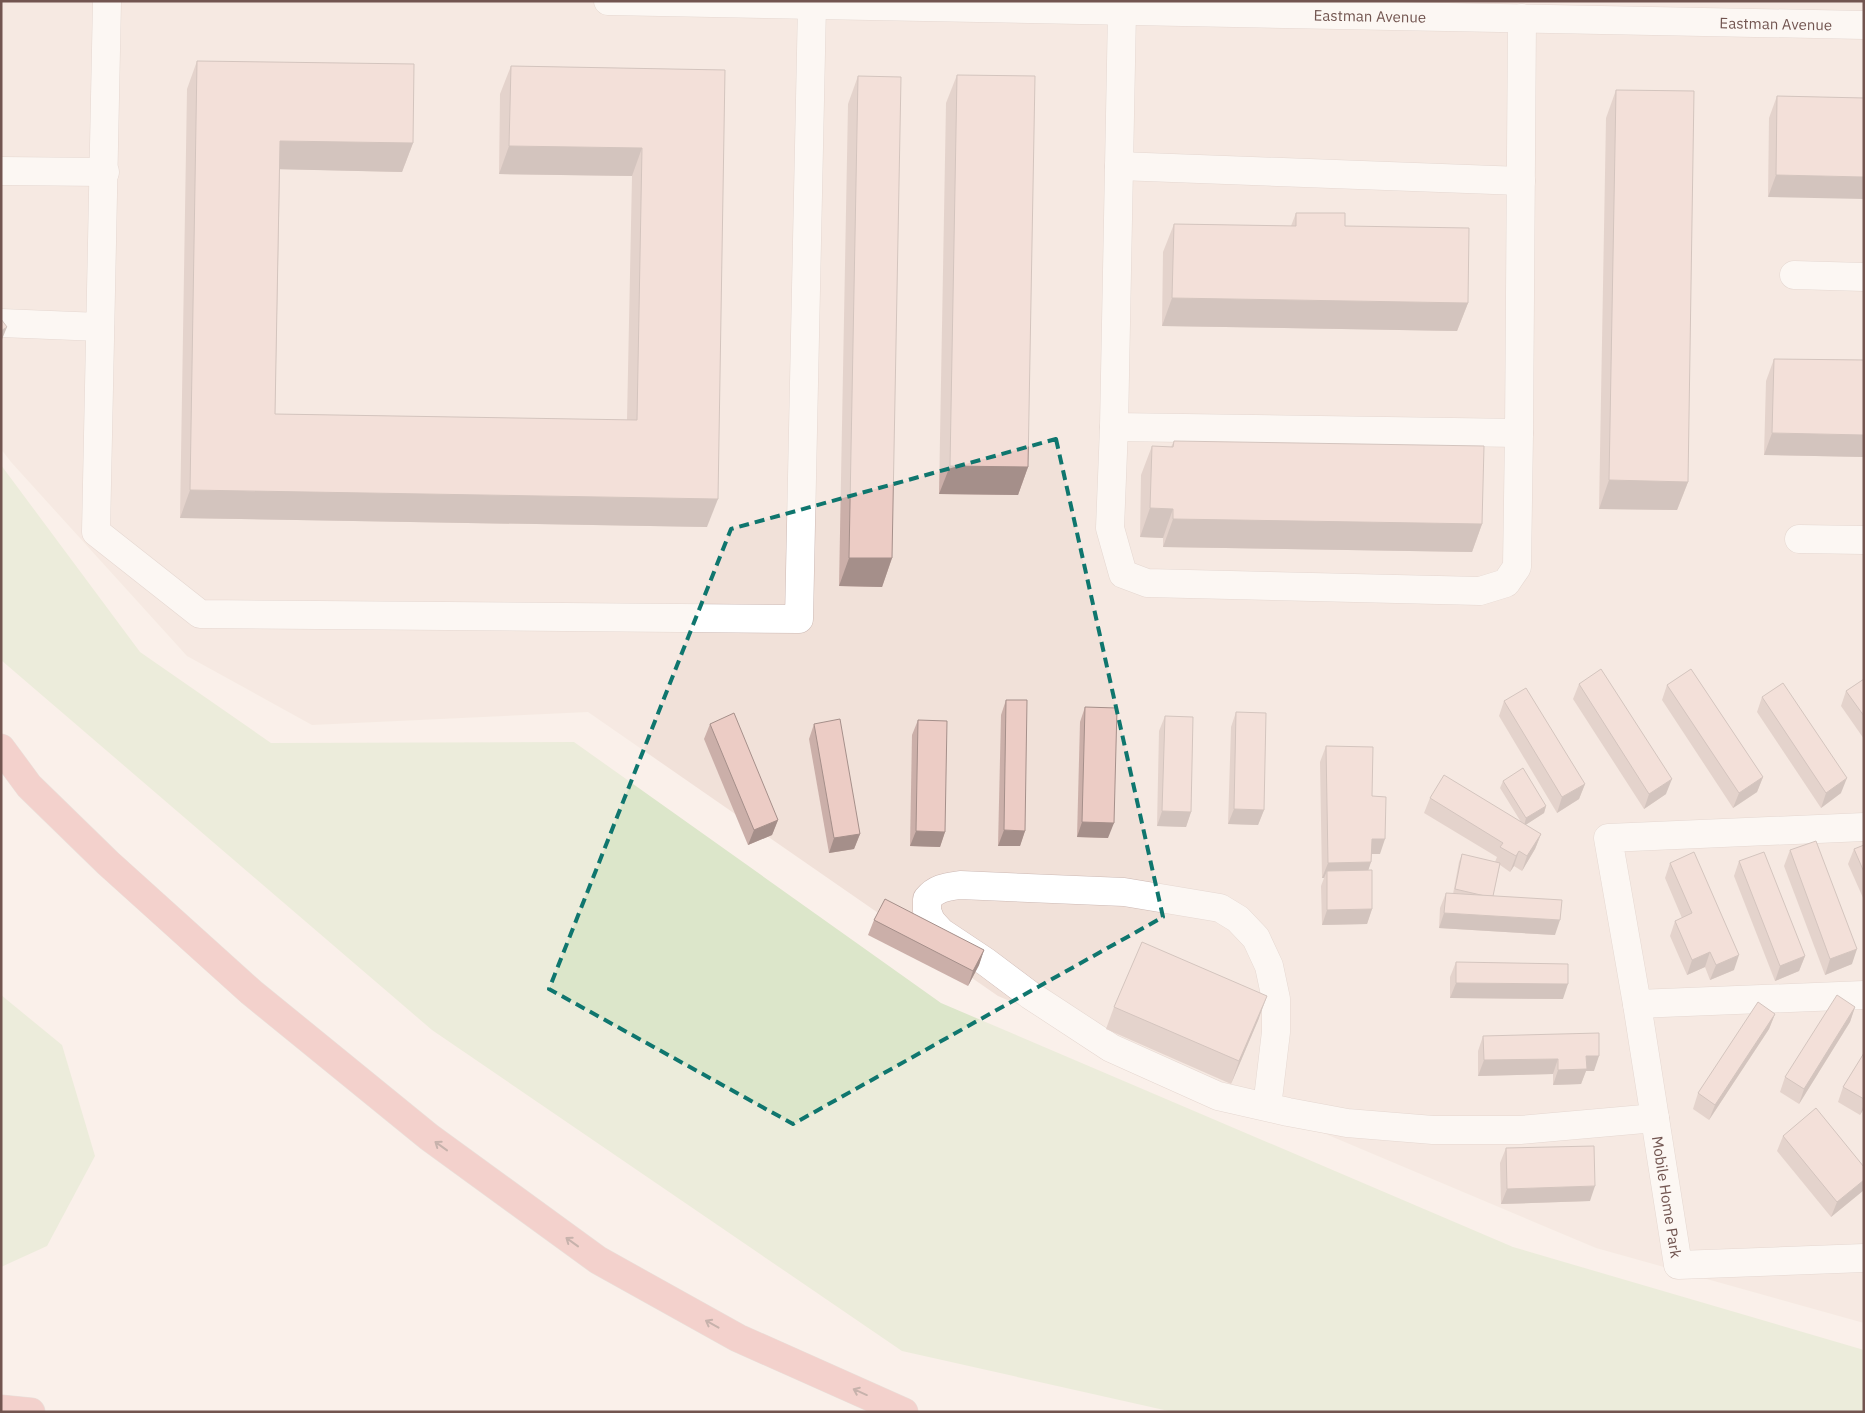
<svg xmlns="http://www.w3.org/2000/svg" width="1865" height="1413" viewBox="0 0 1865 1413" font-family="'IBM Plex Sans',sans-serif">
  <rect width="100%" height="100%" fill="#faf0ea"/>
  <path fill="#f1e1d9" d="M 1,1 L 1864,1 L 1864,1323 L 1596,1248 L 998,996 L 588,712 L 312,725 L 187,656 L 11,462 L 1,449 Z"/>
  <g fill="#dce6ca">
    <path d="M 1,465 L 140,652 L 271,743 L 574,742 L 941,1003 L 1513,1247 L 1864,1350 L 1864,1412 L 1173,1412 L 902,1351 L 432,1030 L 1,660 Z"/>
    <path d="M 1,995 L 62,1045 L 95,1156 L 47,1246 L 1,1267 Z"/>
  </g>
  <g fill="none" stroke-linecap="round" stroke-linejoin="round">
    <defs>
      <g id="minor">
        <path d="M 107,1 L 96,532 L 200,614 L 799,619 L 812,5"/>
        <path id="s1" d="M 608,1 L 1864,25"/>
        <path d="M 1122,11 L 1114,427 L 1519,433 L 1522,18"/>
        <path d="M 1119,166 L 1521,181"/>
        <path d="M 1,171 L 105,172"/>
        <path d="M 1794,275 L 1864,277"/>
        <path d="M 1,323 L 100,327"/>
        <path d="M 1114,427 L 1110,528 L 1123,574 L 1147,583 L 1480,591 L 1506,583 L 1517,567 L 1519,433"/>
        <path d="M 1799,539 L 1864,540"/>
        <path id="s2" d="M 1864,827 L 1608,838 L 1637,1004 L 1678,1265 L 1864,1258"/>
        <path d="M 1637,1004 L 1864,995"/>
        <path d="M 1267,1107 L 1276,1032 L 1276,999 L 1269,966 L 1256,938 L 1238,919 L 1220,908 L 1124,892 L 960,885 C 946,887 936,888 927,899 L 927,911 L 931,921 L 941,932 L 986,962 L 1030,995 L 1111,1048 L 1218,1096 L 1288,1112 L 1347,1123 L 1433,1130 L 1520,1130 L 1655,1118"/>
      </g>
      <g id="highway">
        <path d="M 1,748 L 29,786 L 108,863 L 251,992 L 429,1137 L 598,1260 L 738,1338 L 904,1412"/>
        <path d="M 1,1409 L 31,1412"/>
      </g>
    </defs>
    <use href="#minor" stroke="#cdb9b4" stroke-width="29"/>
    <use href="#highway" stroke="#d5ccca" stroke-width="29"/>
    <use href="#minor" stroke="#fff" stroke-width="28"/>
    <use href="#highway" stroke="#ecaca9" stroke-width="28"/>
  </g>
  <g fill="#cbafa9">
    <path d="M 197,61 L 413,143 L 402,172 L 280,169 L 275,414 L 627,420 L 632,176 L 499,174 L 500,94 L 511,66 L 725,70 L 707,527 L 180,518 L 187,89 Z"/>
    <path d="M 957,75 L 1028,467 L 1018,495 L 939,494 L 946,103 Z"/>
    <path d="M 858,76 L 892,558 L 882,587 L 839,586 L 848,104 Z"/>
    <path d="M 1616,90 L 1688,482 L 1677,510 L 1599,509 L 1606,118 Z"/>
    <path d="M 1777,96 L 1864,98 L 1768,197 L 1769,118 Z"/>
    <path d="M 1296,213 L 1345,226 L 1468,303 L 1457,331 L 1162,326 L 1163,252 L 1174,224 L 1291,226 Z"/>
    <path d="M 1774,359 L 1864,360 L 1864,457 L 1764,455 L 1766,381 Z"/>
    <path d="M 1174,441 L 1482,524 L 1472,552 L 1163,547 L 1163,538 L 1140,537 L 1141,475 L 1152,446 L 1171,447 Z"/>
    <path d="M 1864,679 L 1864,739 L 1841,706 L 1846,691 Z"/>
    <path d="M 1579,684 L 1666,794 L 1644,809 L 1573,699 Z"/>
    <path d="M 1667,685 L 1763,777 L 1757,792 L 1733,808 L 1662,700 Z"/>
    <path d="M 1762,697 L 1841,793 L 1821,808 L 1757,712 Z"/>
    <path d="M 1006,700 L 1025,831 L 1020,846 L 998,846 L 1001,715 Z"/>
    <path d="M 1504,701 L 1585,784 L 1579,799 L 1557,813 L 1499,716 Z"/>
    <path d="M 1085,707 L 1108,838 L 1077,837 L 1080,722 Z"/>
    <path d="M 1236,712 L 1264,810 L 1258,825 L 1228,824 L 1231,727 Z"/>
    <path d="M 1165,716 L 1191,812 L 1186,827 L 1157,826 L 1159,731 Z"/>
    <path d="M 918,720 L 945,832 L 940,847 L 910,846 L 912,735 Z"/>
    <path d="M 710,724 L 778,820 L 772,835 L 748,845 L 704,739 Z"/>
    <path d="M 814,724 L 860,834 L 854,849 L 829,853 L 809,739 Z"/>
    <path d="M 1326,746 L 1372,796 L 1380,854 L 1372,854 L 1371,862 L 1368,870 L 1372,909 L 1367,924 L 1322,925 L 1321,886 L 1324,878 L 1322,878 L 1320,762 Z"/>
    <path d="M 1503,781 L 1546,806 L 1544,813 L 1525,825 L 1541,834 L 1535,849 L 1522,871 L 1514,866 L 1510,872 L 1500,865 L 1493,896 L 1555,935 L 1439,928 L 1440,908 L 1446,893 L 1453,894 L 1459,862 L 1462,854 L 1495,862 L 1497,857 L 1424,813 L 1430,798 L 1521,822 L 1500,788 Z"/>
    <path d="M 1864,845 L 1864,900 L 1848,864 L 1854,849 Z"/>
    <path d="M 1790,850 L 1852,964 L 1825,975 L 1784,866 Z"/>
    <path d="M 1739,861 L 1805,956 L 1799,971 L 1775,981 L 1734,876 Z"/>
    <path d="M 1670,863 L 1734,970 L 1710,980 L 1705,967 L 1687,975 L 1670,936 L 1675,921 L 1682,918 L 1665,878 Z"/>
    <path d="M 874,920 L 984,950 L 979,965 L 968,986 L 868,935 Z"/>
    <path d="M 1456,962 L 1563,999 L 1450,998 L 1450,977 Z"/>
    <path d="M 1114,1007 L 1259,1018 L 1231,1084 L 1106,1029 Z"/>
    <path d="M 1855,1007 L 1850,1022 L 1799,1104 L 1780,1092 L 1785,1077 Z"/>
    <path d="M 1775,1014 L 1769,1029 L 1709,1120 L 1693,1109 L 1698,1093 Z"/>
    <path d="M 1483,1036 L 1594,1071 L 1586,1071 L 1581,1084 L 1553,1085 L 1553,1074 L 1478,1076 L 1478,1051 Z"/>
    <path d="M 1864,1053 L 1864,1108 L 1860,1115 L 1838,1102 L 1843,1087 Z"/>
    <path d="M 1783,1136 L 1864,1167 L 1864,1190 L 1831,1217 L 1777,1151 Z"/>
    <path d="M 1506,1148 L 1590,1201 L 1501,1204 L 1500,1163 Z"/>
  </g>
  <g fill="#a58f8a">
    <path d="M 280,141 L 413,143 L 402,172 L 270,169 Z"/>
    <path d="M 509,146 L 642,148 L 632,176 L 499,174 Z"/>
    <path d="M 1776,175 L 1864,177 L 1864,199 L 1768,197 Z"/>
    <path d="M 1172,298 L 1468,303 L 1457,331 L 1162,326 Z"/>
    <path d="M 7,327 L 1,342 L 1,331 Z"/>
    <path d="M 1772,433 L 1864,435 L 1864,457 L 1764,455 Z"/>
    <path d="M 950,466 L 1028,467 L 1018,495 L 939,494 Z"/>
    <path d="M 1609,480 L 1688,482 L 1677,510 L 1599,509 Z"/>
    <path d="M 190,490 L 718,499 L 707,527 L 180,518 Z"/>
    <path d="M 1150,508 L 1173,509 L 1163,538 L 1140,537 Z"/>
    <path d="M 1173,519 L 1482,524 L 1472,552 L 1163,547 Z"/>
    <path d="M 849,558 L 892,558 L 882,587 L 839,586 Z"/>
    <path d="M 1763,777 L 1757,792 L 1733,808 L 1739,793 Z"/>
    <path d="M 1847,778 L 1841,793 L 1821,808 L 1826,793 Z"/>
    <path d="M 1672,779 L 1666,794 L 1644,809 L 1649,794 Z"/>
    <path d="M 1585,784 L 1579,799 L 1557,813 L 1562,797 Z"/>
    <path d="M 1546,806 L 1544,813 L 1524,826 L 1526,818 Z"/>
    <path d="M 1234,809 L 1264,810 L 1258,825 L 1228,824 Z"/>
    <path d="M 1162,811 L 1191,812 L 1186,827 L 1157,826 Z"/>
    <path d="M 778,820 L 772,835 L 748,845 L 754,830 Z"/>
    <path d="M 1082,822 L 1114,823 L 1108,838 L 1077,837 Z"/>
    <path d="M 1004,830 L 1025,831 L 1020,846 L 998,846 Z"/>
    <path d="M 916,831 L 945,832 L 940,847 L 910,846 Z"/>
    <path d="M 860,834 L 854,849 L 829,853 L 834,838 Z"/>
    <path d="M 1541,834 L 1535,849 L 1522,871 L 1527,856 Z"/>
    <path d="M 1372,839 L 1385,839 L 1380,854 L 1367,854 Z"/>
    <path d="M 1519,851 L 1514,866 L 1510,872 L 1516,856 Z"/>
    <path d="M 1371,862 L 1366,877 L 1327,871 L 1324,878 L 1322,878 L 1328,863 Z"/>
    <path d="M 1372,909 L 1367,924 L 1322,925 L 1327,910 Z"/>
    <path d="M 1444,913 L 1560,920 L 1555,935 L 1439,928 Z"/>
    <path d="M 1857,949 L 1852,964 L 1825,975 L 1830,959 Z"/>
    <path d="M 984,950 L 979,965 L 968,986 L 973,971 Z"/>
    <path d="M 1710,952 L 1705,967 L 1687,975 L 1692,960 Z"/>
    <path d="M 1739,955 L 1734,970 L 1710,980 L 1716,965 Z"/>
    <path d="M 1805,956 L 1799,971 L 1775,981 L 1780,966 Z"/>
    <path d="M 1456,983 L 1568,984 L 1563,999 L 1450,998 Z"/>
    <path d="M 1267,996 L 1259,1018 L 1231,1084 L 1239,1061 Z"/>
    <path d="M 1855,1007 L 1850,1022 L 1799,1104 L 1804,1089 Z"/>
    <path d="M 1775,1014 L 1769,1029 L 1709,1120 L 1715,1105 Z"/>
    <path d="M 1586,1056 L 1599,1056 L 1594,1071 L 1586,1071 L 1581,1084 L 1553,1085 L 1558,1070 Z"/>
    <path d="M 1558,1059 L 1553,1074 L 1478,1076 L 1484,1060 Z"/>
    <path d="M 1864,1104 L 1864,1108 L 1860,1115 Z"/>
    <path d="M 1864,1180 L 1864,1190 L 1831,1217 L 1837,1202 Z"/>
    <path d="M 1595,1186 L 1590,1201 L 1501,1204 L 1507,1189 Z"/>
  </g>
  <g fill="#ecccc5" stroke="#a58f8a">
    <path d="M 197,61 L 414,64 L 413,143 L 280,141 L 275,414 L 637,420 L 642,148 L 509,146 L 511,66 L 725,70 L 718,499 L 190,490 Z"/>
    <path d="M 957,75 L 1035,76 L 1028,467 L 950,466 Z"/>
    <path d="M 858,76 L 901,77 L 892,558 L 849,558 Z"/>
    <path d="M 1616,90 L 1694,91 L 1688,482 L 1609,480 Z"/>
    <path d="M 1777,96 L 1864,98 L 1864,177 L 1776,175 Z"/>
    <path d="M 1296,213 L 1345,213 L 1345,226 L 1469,228 L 1468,303 L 1172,298 L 1174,224 L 1296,226 Z"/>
    <path d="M 1,319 L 7,327 L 1,331 Z"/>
    <path d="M 1774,359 L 1864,360 L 1864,435 L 1772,433 Z"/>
    <path d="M 1174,441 L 1484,446 L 1482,524 L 1173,519 L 1173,509 L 1150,508 L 1152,446 L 1173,447 Z"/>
    <path d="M 1601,669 L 1672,779 L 1649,794 L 1579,684 Z"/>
    <path d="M 1691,669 L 1763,777 L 1739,793 L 1667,685 Z"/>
    <path d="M 1864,679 L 1864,716 L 1846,691 Z"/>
    <path d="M 1783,683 L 1847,778 L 1826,793 L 1762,697 Z"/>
    <path d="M 1526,688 L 1585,784 L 1562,797 L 1504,701 Z"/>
    <path d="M 1006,700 L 1027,700 L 1025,831 L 1004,830 Z"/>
    <path d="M 1085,707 L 1117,708 L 1114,823 L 1082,822 Z"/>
    <path d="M 1236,712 L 1266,713 L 1264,810 L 1234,809 Z"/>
    <path d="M 734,713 L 778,820 L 754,830 L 710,724 Z"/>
    <path d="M 1165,716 L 1193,717 L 1191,812 L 1162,811 Z"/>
    <path d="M 840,719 L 860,834 L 834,838 L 814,724 Z"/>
    <path d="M 918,720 L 947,721 L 945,832 L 916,831 Z"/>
    <path d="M 1326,746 L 1373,747 L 1372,796 L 1386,797 L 1385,839 L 1372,839 L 1371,862 L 1328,863 Z"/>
    <path d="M 1523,768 L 1546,806 L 1526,818 L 1503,781 Z"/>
    <path d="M 1444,775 L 1541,834 L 1527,856 L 1519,851 L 1516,856 L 1500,847 L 1503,843 L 1430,798 Z"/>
    <path d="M 1816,841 L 1857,949 L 1830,959 L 1790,850 Z"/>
    <path d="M 1864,845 L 1864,872 L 1854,849 Z"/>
    <path d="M 1694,852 L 1739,955 L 1716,965 L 1710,952 L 1692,960 L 1675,921 L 1692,913 L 1670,863 Z"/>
    <path d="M 1764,852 L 1805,956 L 1780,966 L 1739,861 Z"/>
    <path d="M 1462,854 L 1500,863 L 1493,896 L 1485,896 L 1455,889 Z"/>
    <path d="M 1372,870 L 1372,909 L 1327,910 L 1327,871 Z"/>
    <path d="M 1446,893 L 1562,900 L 1560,920 L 1444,913 Z"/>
    <path d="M 885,899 L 984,950 L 973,971 L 874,920 Z"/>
    <path d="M 1142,942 L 1267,996 L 1239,1061 L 1114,1007 Z"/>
    <path d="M 1456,962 L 1568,964 L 1568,984 L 1456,983 Z"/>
    <path d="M 1837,995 L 1855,1007 L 1804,1089 L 1785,1077 Z"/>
    <path d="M 1758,1002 L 1775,1014 L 1715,1105 L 1698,1093 Z"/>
    <path d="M 1599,1033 L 1599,1056 L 1586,1056 L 1587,1069 L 1558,1070 L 1558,1059 L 1484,1060 L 1483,1036 Z"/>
    <path d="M 1864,1053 L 1864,1099 L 1843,1087 Z"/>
    <path d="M 1816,1108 L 1864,1167 L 1864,1180 L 1837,1202 L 1783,1136 Z"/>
    <path d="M 1594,1146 L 1595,1186 L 1507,1189 L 1506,1148 Z"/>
  </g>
  <defs><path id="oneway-shaft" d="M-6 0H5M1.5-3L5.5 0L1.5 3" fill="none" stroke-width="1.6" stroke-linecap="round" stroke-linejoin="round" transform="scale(1.25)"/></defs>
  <g stroke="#8a6662">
    <use href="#oneway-shaft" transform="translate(441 1146) rotate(-144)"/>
    <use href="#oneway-shaft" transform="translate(572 1242) rotate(-144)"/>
    <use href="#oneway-shaft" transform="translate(712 1324) rotate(-151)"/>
    <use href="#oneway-shaft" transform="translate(860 1392) rotate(-156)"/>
  </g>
  <path d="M0 0H1865V1413H0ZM 1056,439 L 1163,917 L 793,1124 L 549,989 L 731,529 Z" fill="#faf0ea" fill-opacity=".55" fill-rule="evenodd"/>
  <path fill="none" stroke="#0f766e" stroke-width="4" stroke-dasharray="10 6" stroke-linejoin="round" d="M 1056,439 L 1163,917 L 793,1124 L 549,989 L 731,529 Z"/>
  <g text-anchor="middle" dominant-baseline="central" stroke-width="5" stroke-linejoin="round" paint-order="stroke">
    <g font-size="15" fill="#725550" stroke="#fdf5f0">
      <text stroke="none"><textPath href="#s1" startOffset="762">Eastman Avenue</textPath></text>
      <text stroke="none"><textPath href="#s1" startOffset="1168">Eastman Avenue</textPath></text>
      <text stroke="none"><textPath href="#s2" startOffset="620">Mobile Home Park</textPath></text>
    </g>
  </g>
  <rect width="1865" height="1413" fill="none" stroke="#725550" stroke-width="5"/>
</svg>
